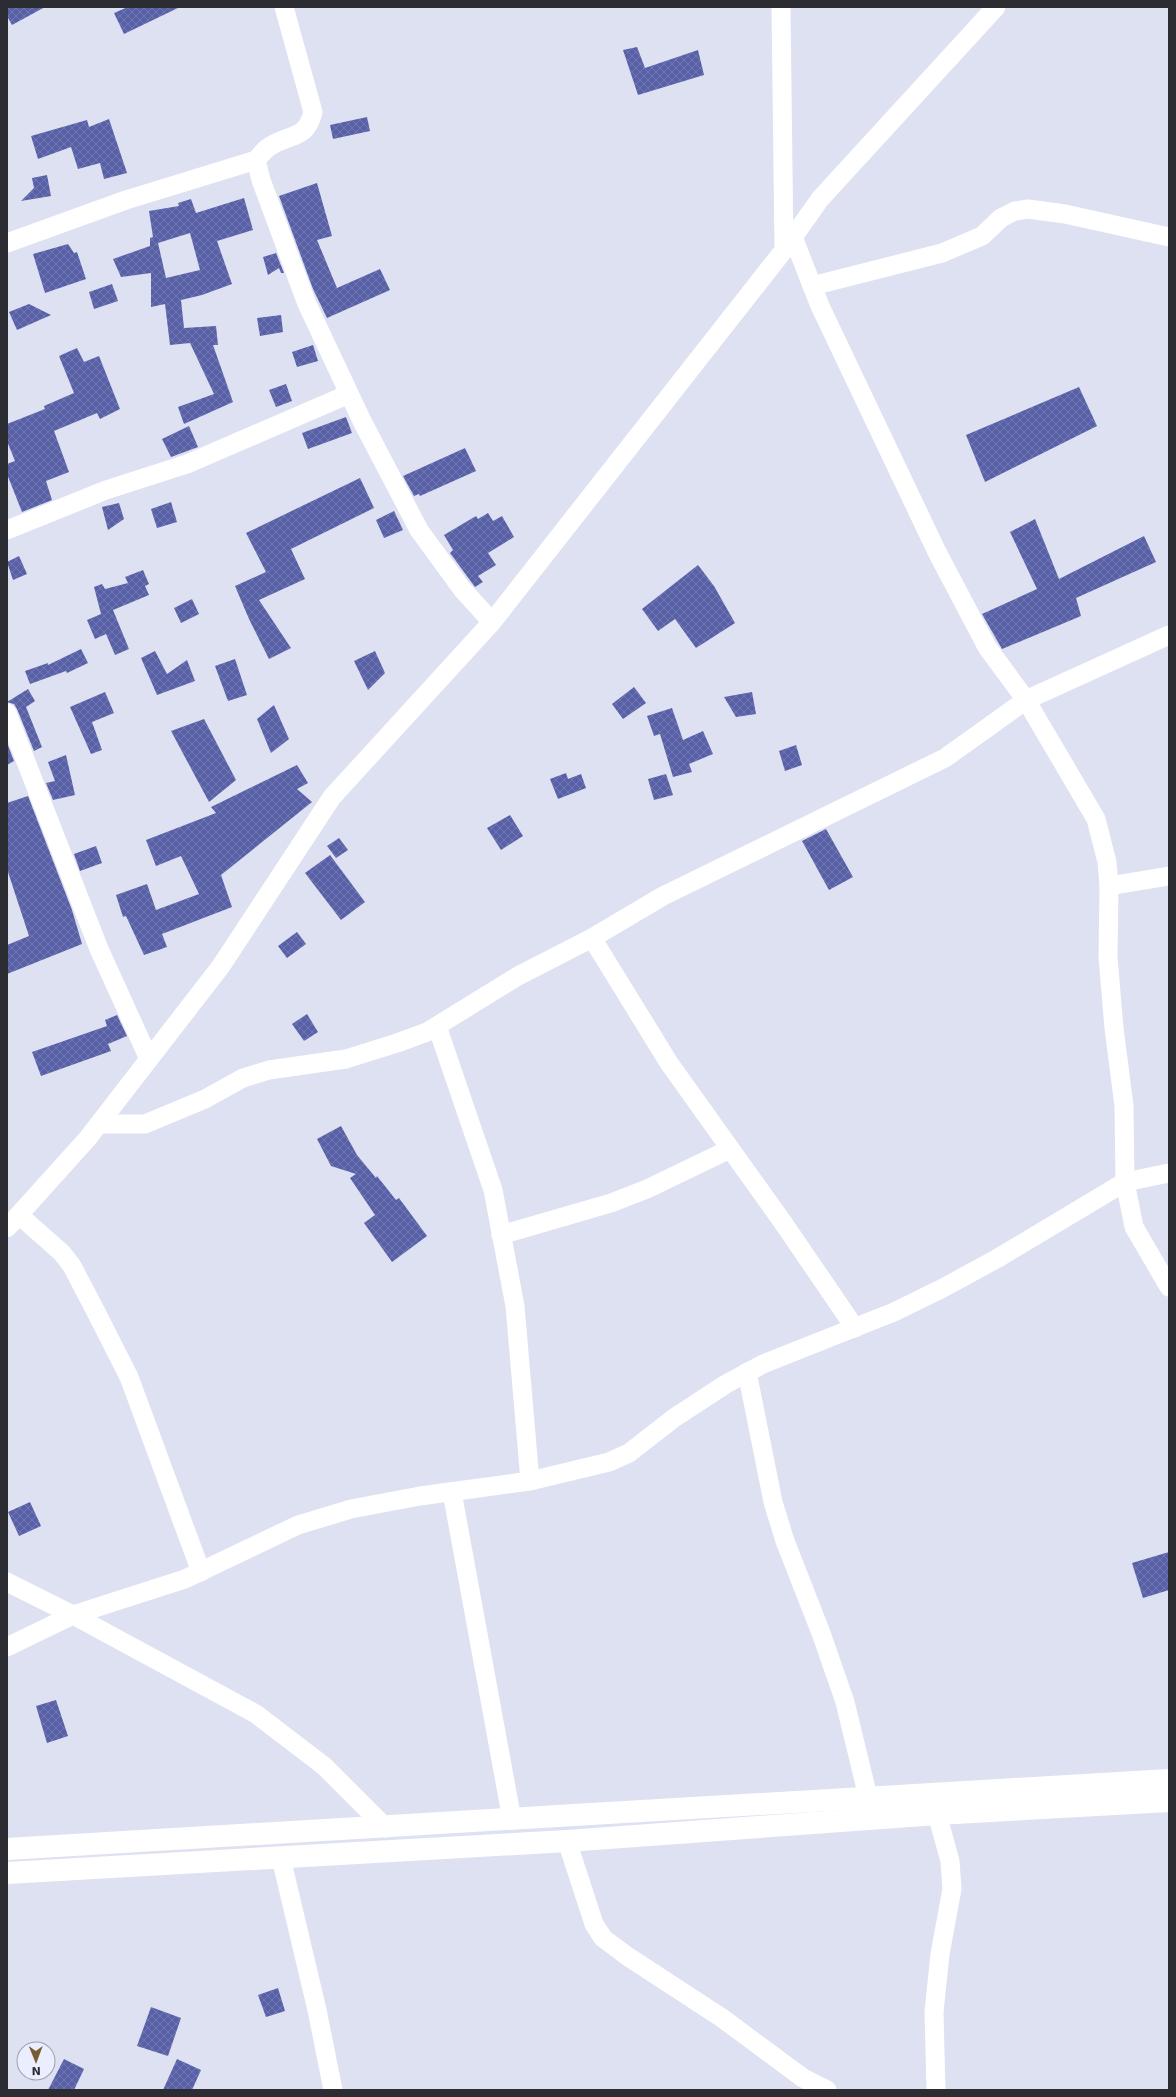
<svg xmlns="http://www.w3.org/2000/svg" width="1176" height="2097" viewBox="0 0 1176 2097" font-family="'DejaVu Sans',sans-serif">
  <defs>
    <pattern id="building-cross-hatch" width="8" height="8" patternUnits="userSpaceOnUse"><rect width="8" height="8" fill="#5860a8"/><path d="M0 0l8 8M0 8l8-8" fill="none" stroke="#7278ae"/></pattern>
  </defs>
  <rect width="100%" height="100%" fill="#dde1f2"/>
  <g fill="url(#building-cross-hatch)" fill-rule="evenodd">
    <path d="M 7,7 L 45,7 L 12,25 L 7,16 Z"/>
    <path d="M 128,7 L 180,7 L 124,34 L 114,13 Z"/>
    <path d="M 637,47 L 645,68 L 698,50 L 704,75 L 638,95 L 623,50 Z"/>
    <path d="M 367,117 L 370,131 L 333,139 L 330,125 Z"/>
    <path d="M 109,119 L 127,173 L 104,179 L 100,163 L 78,169 L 71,147 L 38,159 L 31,136 L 87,120 L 89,127 Z"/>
    <path d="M 47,175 L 51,196 L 21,201 L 34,188 L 32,178 Z"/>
    <path d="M 317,183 L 332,236 L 317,240 L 337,288 L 380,269 L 390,290 L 327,318 L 313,289 L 279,196 Z"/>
    <path d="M 244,198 L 253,230 L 217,241 L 232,284 L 202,295 L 181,300 L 184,328 L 216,326 L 218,345 L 213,345 L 233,402 L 184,424 L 178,407 L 214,394 L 190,343 L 170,345 L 165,304 L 151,307 L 151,273 L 121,277 L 113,259 L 150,246 L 150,238 L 153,237 L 149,211 L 179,206 L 178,203 L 191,199 L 196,213 ZM 190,233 L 200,270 L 166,278 L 158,243 Z"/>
    <path d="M 68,244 L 74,253 L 77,252 L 86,279 L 45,293 L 33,254 Z"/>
    <path d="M 276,253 L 284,273 L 281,273 L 279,268 L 268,275 L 263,257 Z"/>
    <path d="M 112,284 L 118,301 L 94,309 L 89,292 Z"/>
    <path d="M 29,304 L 51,315 L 17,330 L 9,312 Z"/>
    <path d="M 281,315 L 283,332 L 260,336 L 257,318 Z"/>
    <path d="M 313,345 L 318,361 L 297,367 L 292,352 Z"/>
    <path d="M 77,348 L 84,362 L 99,356 L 120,409 L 100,419 L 97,413 L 54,431 L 69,472 L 46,481 L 52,500 L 22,512 L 7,474 L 7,464 L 15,461 L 7,441 L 7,424 L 45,409 L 44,406 L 74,393 L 59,356 Z"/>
    <path d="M 286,384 L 292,401 L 276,407 L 269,390 Z"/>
    <path d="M 1079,387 L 1097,426 L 985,482 L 966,435 Z"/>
    <path d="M 346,417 L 352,433 L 308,449 L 302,433 Z"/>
    <path d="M 189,426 L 198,447 L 171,457 L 162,439 Z"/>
    <path d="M 465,448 L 476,471 L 420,496 L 419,494 L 414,496 L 403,476 Z"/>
    <path d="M 360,478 L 374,508 L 291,549 L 305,579 L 259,600 L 291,648 L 269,659 L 249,619 L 235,586 L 266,572 L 246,533 Z"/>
    <path d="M 171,502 L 177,522 L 157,528 L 151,509 Z"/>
    <path d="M 119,503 L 124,519 L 108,530 L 102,507 Z"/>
    <path d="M 394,511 L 403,530 L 384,538 L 376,520 Z"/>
    <path d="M 488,513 L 493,521 L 502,516 L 514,537 L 488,553 L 496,565 L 478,576 L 483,582 L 475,587 L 450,553 L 453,550 L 444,535 L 476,516 L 478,519 Z"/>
    <path d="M 1035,519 L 1059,579 L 1144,536 L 1156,562 L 1076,598 L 1081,616 L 1002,649 L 982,614 L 1037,589 L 1010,532 Z"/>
    <path d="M 19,556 L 27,574 L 13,580 L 7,562 Z"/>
    <path d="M 698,565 L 714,586 L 735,623 L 696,648 L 675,619 L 658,631 L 642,609 Z"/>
    <path d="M 143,570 L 149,584 L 145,586 L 149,595 L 113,610 L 129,649 L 115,655 L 106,634 L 95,639 L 87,620 L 101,614 L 94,587 L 102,584 L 105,589 L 128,583 L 125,577 Z"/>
    <path d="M 192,599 L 199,614 L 181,623 L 174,608 Z"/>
    <path d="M 81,649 L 88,663 L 67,673 L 66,671 L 30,684 L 25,671 L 48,663 L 48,665 Z"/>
    <path d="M 155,651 L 167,674 L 187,660 L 195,681 L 157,695 L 141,658 Z"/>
    <path d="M 375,651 L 385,673 L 368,690 L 354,661 Z"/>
    <path d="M 235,659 L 247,695 L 228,701 L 215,666 Z"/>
    <path d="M 634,687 L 646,703 L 623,719 L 612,704 Z"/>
    <path d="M 28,689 L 35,701 L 26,707 L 42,747 L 34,751 L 17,709 L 14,704 L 7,702 Z"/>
    <path d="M 105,692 L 114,713 L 92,722 L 102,750 L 91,754 L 70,707 Z"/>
    <path d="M 752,692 L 756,714 L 736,717 L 724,697 Z"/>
    <path d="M 274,705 L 289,739 L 271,753 L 257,719 Z"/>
    <path d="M 672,708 L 683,740 L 703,731 L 713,754 L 689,764 L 692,772 L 673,777 L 660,734 L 654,736 L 647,716 Z"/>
    <path d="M 204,719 L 236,780 L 209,802 L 171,731 Z"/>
    <path d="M 7,743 L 14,761 L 7,765 Z"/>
    <path d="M 796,745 L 802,765 L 785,771 L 779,751 Z"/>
    <path d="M 66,755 L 75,795 L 53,800 L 46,783 L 55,781 L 48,762 Z"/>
    <path d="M 297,765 L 308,783 L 297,789 L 312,802 L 221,875 L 232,907 L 162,934 L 167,947 L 144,955 L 126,916 L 123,917 L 116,895 L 147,884 L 156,910 L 199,894 L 181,856 L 156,866 L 146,840 L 216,813 L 211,807 Z"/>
    <path d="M 566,773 L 568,779 L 581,774 L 586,788 L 558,799 L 550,779 Z"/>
    <path d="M 666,774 L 673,795 L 654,800 L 648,779 Z"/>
    <path d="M 28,796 L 72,910 L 82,944 L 7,974 L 7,945 L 29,936 L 7,869 L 7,803 Z"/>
    <path d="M 510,815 L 523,836 L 501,850 L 487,828 Z"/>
    <path d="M 826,829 L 853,877 L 829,890 L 802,841 Z"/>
    <path d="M 339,838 L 348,850 L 336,858 L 327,846 Z"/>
    <path d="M 96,846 L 102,863 L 80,871 L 74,854 Z"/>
    <path d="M 330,855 L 365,902 L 341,920 L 305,873 Z"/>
    <path d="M 297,932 L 306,944 L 287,958 L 278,946 Z"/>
    <path d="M 307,1014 L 318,1032 L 304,1041 L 292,1024 Z"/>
    <path d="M 117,1015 L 127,1036 L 108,1044 L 111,1051 L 41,1076 L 32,1052 L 107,1026 L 105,1020 Z"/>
    <path d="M 341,1126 L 357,1155 L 376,1178 L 377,1176 L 396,1200 L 399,1198 L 427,1236 L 392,1262 L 364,1223 L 375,1215 L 350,1178 L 356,1174 L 331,1166 L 317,1139 Z"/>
    <path d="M 30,1502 L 41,1526 L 19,1536 L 8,1512 Z"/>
    <path d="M 1169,1552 L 1169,1590 L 1143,1598 L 1132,1563 Z"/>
    <path d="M 56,1700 L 68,1736 L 47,1743 L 36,1706 Z"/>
    <path d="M 278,1988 L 285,2011 L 266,2017 L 258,1995 Z"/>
    <path d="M 151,2007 L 181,2018 L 168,2056 L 137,2046 Z"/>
    <path d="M 64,2059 L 84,2069 L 74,2090 L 48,2090 Z"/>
    <path d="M 177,2059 L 201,2070 L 192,2090 L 163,2090 Z"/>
  </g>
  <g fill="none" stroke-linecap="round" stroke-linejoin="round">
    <g stroke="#fff" stroke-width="19">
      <path d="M 781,7 L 784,250"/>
      <path d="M 256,160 L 261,180 L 307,304 L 362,421 L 419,530 L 462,589 L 492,622"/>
      <path d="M 793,237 L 820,306 L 937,552 L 987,647 L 1026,700 L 1096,819 L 1107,862 L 1109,886 L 1108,957 L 1114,1028 L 1124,1106 L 1125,1182 L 1134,1227 L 1169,1287"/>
      <path d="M 7,243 L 126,200 L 256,160 C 260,156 264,150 269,147 C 289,133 306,141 313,112 L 284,7"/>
      <path d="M 812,286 L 942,253 L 982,236 L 1001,218 L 1015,211 L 1028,209 L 1065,214 L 1169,237"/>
      <path d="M 7,530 L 106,490 L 187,464 L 349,394"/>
      <path d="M 7,713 L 99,949 L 149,1059"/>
      <path d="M 1109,886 L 1169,876"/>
      <path d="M 592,938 L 669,1063 L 784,1224 L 855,1328"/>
      <path d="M 437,1026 L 493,1190 L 515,1306 L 530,1481"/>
      <path d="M 99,1124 L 145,1124 L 205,1099 L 243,1078 L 269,1070 L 346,1059 L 397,1043 L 427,1032 L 518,976 L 592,938 L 663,896 L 945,758 L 1026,700 L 1169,635"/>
      <path d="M 19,1215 L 62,1253 L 72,1266 L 95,1310 L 129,1377 L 201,1572"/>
      <path d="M 7,1228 L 88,1138 L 221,966 L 332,797 L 492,622 L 784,250 L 820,199 L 996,7"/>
      <path d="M 501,1235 L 611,1203 L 647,1189 L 730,1149"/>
      <path d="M 747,1372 L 773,1502 L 785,1541 L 821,1633 L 845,1702 L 868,1797"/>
      <path d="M 452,1492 L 512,1820"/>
      <path d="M 7,1582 L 73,1615 L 256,1714 L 324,1766 L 386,1828"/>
      <path d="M 7,1647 L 73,1615 L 185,1579 L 298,1525 L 351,1509 L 420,1496 L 530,1481 L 609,1462 L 629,1453 L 674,1418 L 726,1384 L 763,1364 L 894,1312 L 943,1288 L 998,1258 L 1125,1182 L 1169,1173"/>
      <path d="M 567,1841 L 594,1924 L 603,1938 L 627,1956 L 722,2018 L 803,2078 L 827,2090"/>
      <path d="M 281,1858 L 317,2010 L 333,2090"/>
      <path d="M 936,2090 L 934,2012 L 940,1954 L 952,1889 L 950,1861 L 937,1814"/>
    </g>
    <g stroke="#fff" stroke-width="22">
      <path d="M 7,1849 C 394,1827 782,1801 1169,1780"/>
      <path d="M 7,1873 L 567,1841 L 937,1814 L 1169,1801"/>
    </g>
  </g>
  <rect width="1176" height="2097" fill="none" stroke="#2b2d33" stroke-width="16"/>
  <g transform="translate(36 2061) rotate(179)"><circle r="19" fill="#ebeeff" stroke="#9ea1ad"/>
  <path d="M0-3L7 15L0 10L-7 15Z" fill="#795b2f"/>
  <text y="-6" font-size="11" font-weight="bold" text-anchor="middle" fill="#2b2d33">N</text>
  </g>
</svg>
